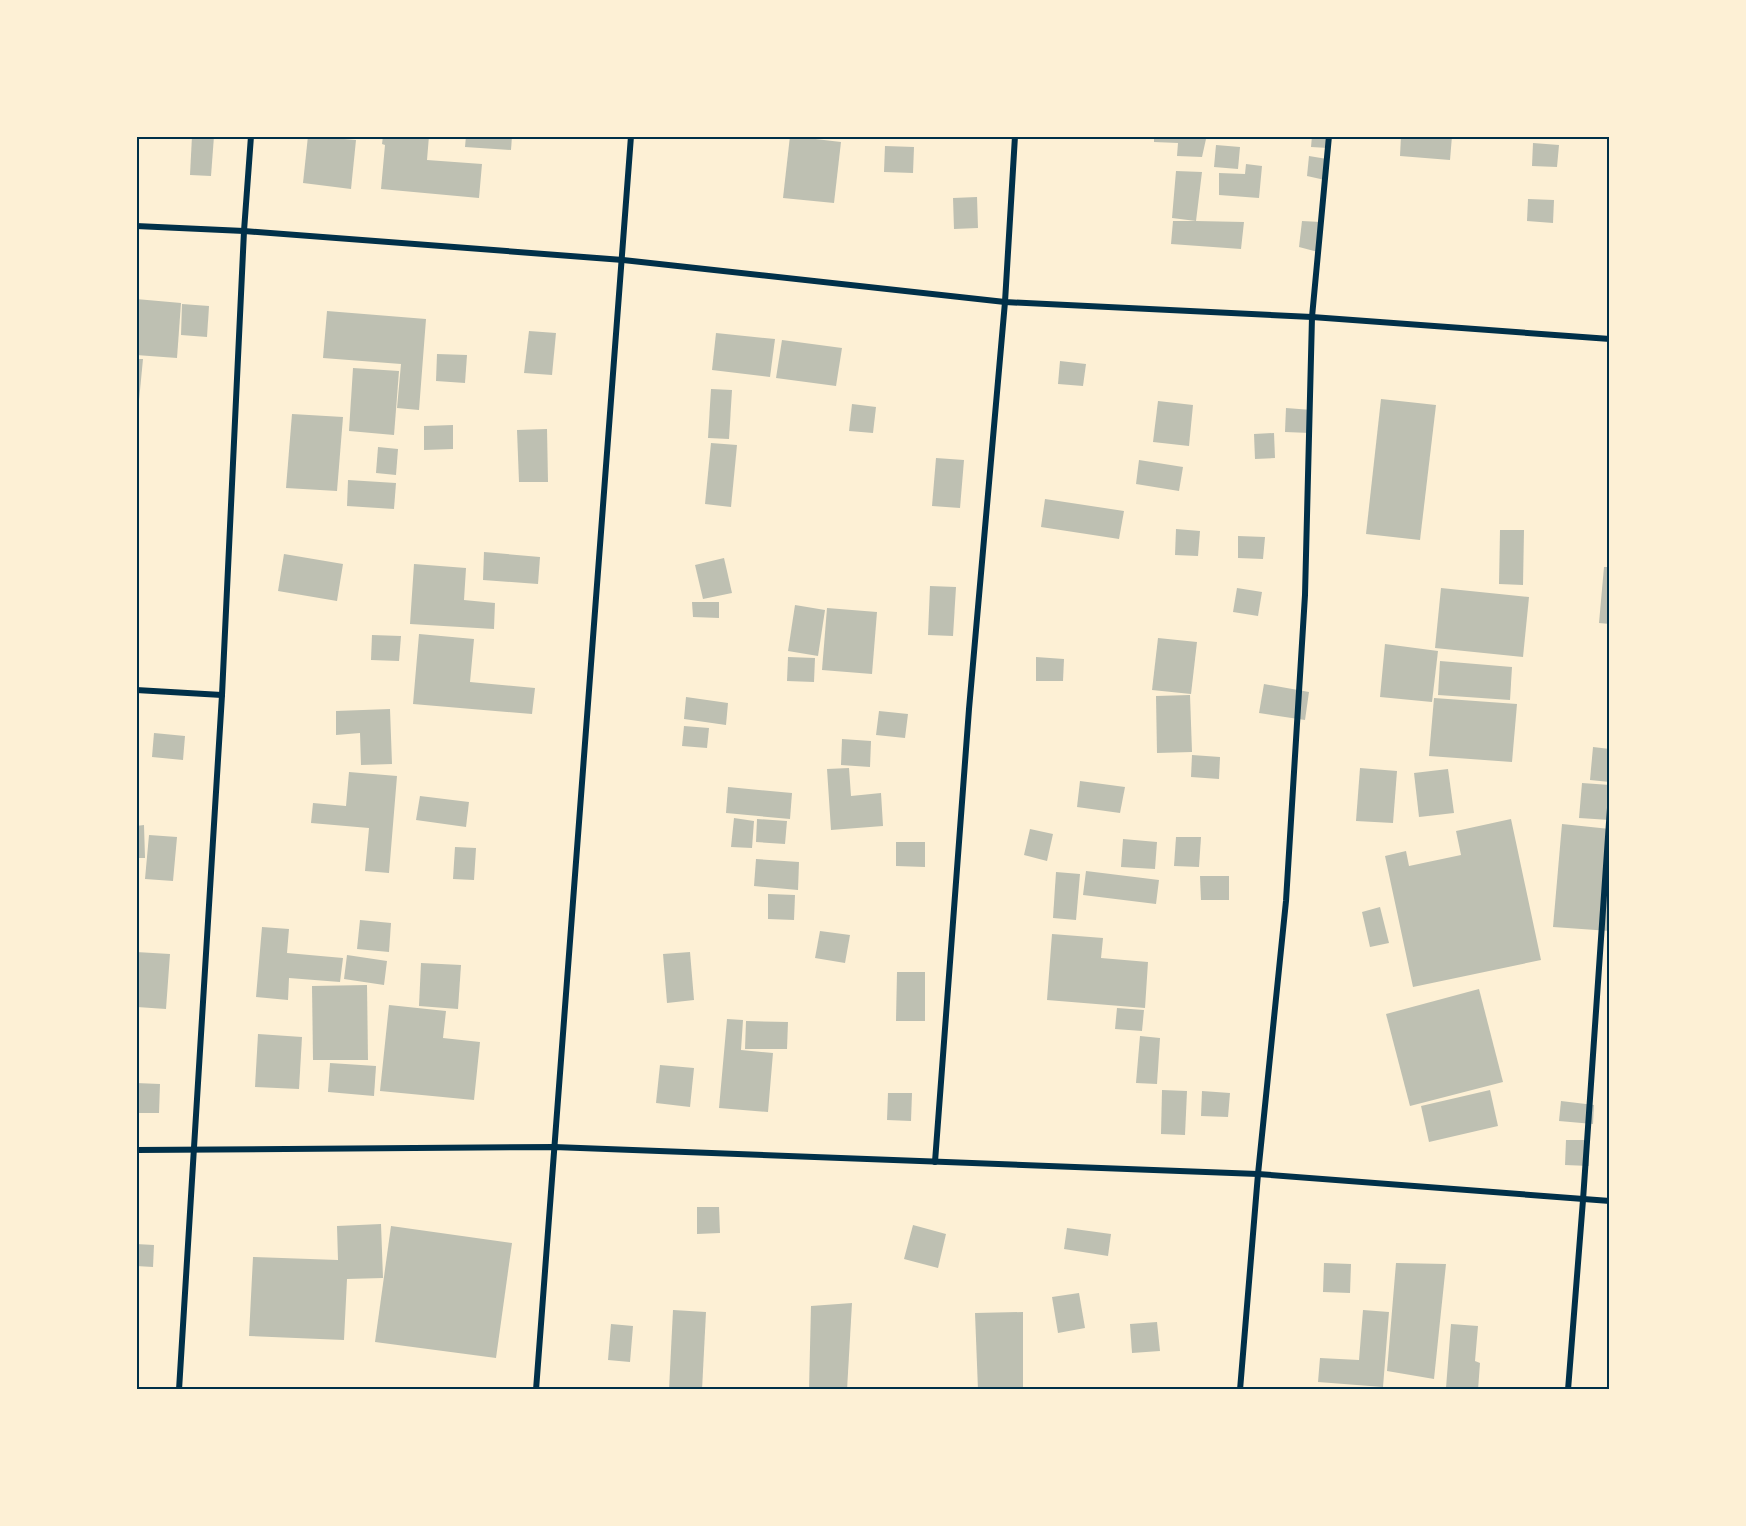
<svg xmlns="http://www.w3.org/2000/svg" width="1746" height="1526" viewBox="0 0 1746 1526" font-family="'IBM Plex Serif',serif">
  <rect width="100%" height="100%" fill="#fdf0d5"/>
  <g fill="#bec0b2">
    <path d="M 192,136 L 214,136 L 211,176 L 190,175 Z"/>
    <path d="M 308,136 L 356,140 L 351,189 L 303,183 Z"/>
    <path d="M 383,136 L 429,136 L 427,160 L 482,164 L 479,198 L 381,189 L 385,145 L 382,144 Z"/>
    <path d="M 466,136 L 512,136 L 511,150 L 465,147 Z"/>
    <path d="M 790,136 L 841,142 L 834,203 L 783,198 Z"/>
    <path d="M 1154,136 L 1206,139 L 1202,157 L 1177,156 L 1178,143 L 1154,142 Z"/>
    <path d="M 1312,136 L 1329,136 L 1328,148 L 1311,147 Z"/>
    <path d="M 1401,136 L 1452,136 L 1450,160 L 1400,156 Z"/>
    <path d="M 1533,143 L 1559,145 L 1557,167 L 1532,166 Z"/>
    <path d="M 1216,145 L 1240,147 L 1238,169 L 1214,167 Z"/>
    <path d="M 885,146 L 914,147 L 913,173 L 884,172 Z"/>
    <path d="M 1309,156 L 1327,159 L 1325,180 L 1307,176 Z"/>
    <path d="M 1246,164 L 1262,166 L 1259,198 L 1219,195 L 1219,173 L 1245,174 Z"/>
    <path d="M 1176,171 L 1202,172 L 1196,221 L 1244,222 L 1241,249 L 1171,244 L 1173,221 L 1196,221 L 1172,218 Z"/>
    <path d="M 977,197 L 978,228 L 954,229 L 953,198 Z"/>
    <path d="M 1528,199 L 1554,200 L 1553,223 L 1527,221 Z"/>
    <path d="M 1302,221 L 1321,222 L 1318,252 L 1299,247 Z"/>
    <path d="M 136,299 L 181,303 L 177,358 L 136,355 Z"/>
    <path d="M 182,304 L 209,306 L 207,337 L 181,335 Z"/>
    <path d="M 327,311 L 426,319 L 419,410 L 397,408 L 401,364 L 323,358 Z"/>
    <path d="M 529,331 L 556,333 L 552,375 L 524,373 Z"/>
    <path d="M 716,333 L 775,339 L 770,377 L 712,370 Z"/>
    <path d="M 782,340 L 842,348 L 836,386 L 776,378 Z"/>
    <path d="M 437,354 L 467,355 L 465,383 L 436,381 Z"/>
    <path d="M 136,359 L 143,359 L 138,411 L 136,411 Z"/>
    <path d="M 1060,361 L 1086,364 L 1083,386 L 1058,384 Z"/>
    <path d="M 353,368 L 399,371 L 394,435 L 349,431 Z"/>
    <path d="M 711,389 L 732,390 L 729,439 L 708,438 Z"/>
    <path d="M 1381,399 L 1436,405 L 1420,540 L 1366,534 Z"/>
    <path d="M 1158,401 L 1193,405 L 1189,446 L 1153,442 Z"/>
    <path d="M 852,404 L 876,407 L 873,433 L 849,431 Z"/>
    <path d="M 1286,408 L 1312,410 L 1310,433 L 1285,432 Z"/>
    <path d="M 292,414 L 343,417 L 337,491 L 286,488 Z"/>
    <path d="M 453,425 L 453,449 L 424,450 L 424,426 Z"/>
    <path d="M 547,429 L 548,482 L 519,482 L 517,430 Z"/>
    <path d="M 1274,433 L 1275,458 L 1255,459 L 1254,434 Z"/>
    <path d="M 711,443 L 737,445 L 731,507 L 705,504 Z"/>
    <path d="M 378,447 L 398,449 L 396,475 L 376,473 Z"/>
    <path d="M 936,458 L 964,460 L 960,508 L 932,506 Z"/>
    <path d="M 1139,460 L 1183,467 L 1179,491 L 1136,484 Z"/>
    <path d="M 348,480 L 396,483 L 394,509 L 347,506 Z"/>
    <path d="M 1045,499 L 1124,511 L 1119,539 L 1041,527 Z"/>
    <path d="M 1176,529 L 1200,531 L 1198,556 L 1175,555 Z"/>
    <path d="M 1500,530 L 1524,530 L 1523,585 L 1499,584 Z"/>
    <path d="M 1238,536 L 1265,537 L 1263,559 L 1238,558 Z"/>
    <path d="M 484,552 L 540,557 L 538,584 L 483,580 Z"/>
    <path d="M 284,554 L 343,564 L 337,601 L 278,591 Z"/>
    <path d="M 724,558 L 732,593 L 703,599 L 695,565 Z"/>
    <path d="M 414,564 L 466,568 L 464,600 L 495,603 L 494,629 L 410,624 Z"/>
    <path d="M 1604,567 L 1610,567 L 1610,624 L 1599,623 Z"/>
    <path d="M 930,586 L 956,587 L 953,636 L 928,635 Z"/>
    <path d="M 1237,588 L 1262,592 L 1258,616 L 1233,612 Z"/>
    <path d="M 1441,588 L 1529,597 L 1523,657 L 1435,648 Z"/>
    <path d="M 692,602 L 719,602 L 719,618 L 693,617 Z"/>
    <path d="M 795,605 L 825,610 L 818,656 L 788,651 Z"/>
    <path d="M 827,608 L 877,612 L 872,674 L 822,670 Z"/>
    <path d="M 419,634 L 474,639 L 470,682 L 535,688 L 532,714 L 413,704 Z"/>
    <path d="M 372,635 L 401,636 L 399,661 L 371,660 Z"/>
    <path d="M 1158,638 L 1197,642 L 1191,694 L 1152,690 Z"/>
    <path d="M 1385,644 L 1438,651 L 1432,702 L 1380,697 Z"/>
    <path d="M 788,657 L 815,658 L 814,682 L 787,681 Z"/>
    <path d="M 1036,657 L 1064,659 L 1063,681 L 1036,681 Z"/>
    <path d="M 1440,661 L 1512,667 L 1510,700 L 1438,695 Z"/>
    <path d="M 1264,684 L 1309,692 L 1305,720 L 1259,713 Z"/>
    <path d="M 1190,695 L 1192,752 L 1157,753 L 1156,696 Z"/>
    <path d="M 686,697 L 728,703 L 726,725 L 684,719 Z"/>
    <path d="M 1434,698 L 1517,704 L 1512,762 L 1429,756 Z"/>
    <path d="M 390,709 L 392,764 L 361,765 L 360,733 L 336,735 L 336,711 Z"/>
    <path d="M 879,711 L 908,714 L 905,738 L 876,735 Z"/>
    <path d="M 684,726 L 709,728 L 707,748 L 682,746 Z"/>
    <path d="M 154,733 L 185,736 L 183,760 L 152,757 Z"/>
    <path d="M 842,739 L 871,741 L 870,767 L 841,765 Z"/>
    <path d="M 1593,747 L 1610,749 L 1610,782 L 1590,780 Z"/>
    <path d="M 1192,755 L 1220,757 L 1219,779 L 1191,777 Z"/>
    <path d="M 849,768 L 851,796 L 881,793 L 883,826 L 831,830 L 827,769 Z"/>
    <path d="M 1360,768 L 1397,771 L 1393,823 L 1356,821 Z"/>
    <path d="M 1448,769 L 1454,813 L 1419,817 L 1414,773 Z"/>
    <path d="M 349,772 L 397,776 L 389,873 L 365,871 L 369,828 L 311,823 L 313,803 L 346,806 Z"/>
    <path d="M 1080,781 L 1125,787 L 1120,813 L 1077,807 Z"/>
    <path d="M 1582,783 L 1610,785 L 1610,820 L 1579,818 Z"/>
    <path d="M 728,787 L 792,793 L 790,819 L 726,813 Z"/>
    <path d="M 420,796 L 469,802 L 466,827 L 416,820 Z"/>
    <path d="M 734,818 L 754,821 L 752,848 L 731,847 Z"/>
    <path d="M 757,819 L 787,821 L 785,844 L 756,842 Z"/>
    <path d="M 1511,819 L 1541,960 L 1413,987 L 1385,856 L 1406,851 L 1409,866 L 1461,855 L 1456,831 Z"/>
    <path d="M 1562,824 L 1610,829 L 1610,931 L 1553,927 Z"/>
    <path d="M 144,825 L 145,858 L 136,858 L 136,826 Z"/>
    <path d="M 1030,829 L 1053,834 L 1047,861 L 1024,855 Z"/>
    <path d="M 149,835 L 177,837 L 173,881 L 145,879 Z"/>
    <path d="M 1176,837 L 1201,837 L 1199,867 L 1174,866 Z"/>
    <path d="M 1123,839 L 1157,842 L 1155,869 L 1121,867 Z"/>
    <path d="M 896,842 L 925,842 L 925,867 L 896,866 Z"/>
    <path d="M 455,847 L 476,848 L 474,880 L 453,879 Z"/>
    <path d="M 756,859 L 799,862 L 798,890 L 754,886 Z"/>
    <path d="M 1086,871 L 1159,880 L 1156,904 L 1083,895 Z"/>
    <path d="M 1056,872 L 1080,874 L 1076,920 L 1053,918 Z"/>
    <path d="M 1200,876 L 1229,876 L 1229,900 L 1201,900 Z"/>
    <path d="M 768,894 L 795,895 L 794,920 L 768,919 Z"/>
    <path d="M 1380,907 L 1389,943 L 1370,947 L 1362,912 Z"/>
    <path d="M 360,920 L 391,923 L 389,952 L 357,949 Z"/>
    <path d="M 262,927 L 289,929 L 287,953 L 343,958 L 340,982 L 289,978 L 288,1000 L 256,997 Z"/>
    <path d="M 820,931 L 850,935 L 845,963 L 815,958 Z"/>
    <path d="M 1052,934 L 1103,938 L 1101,958 L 1148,962 L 1145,1008 L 1047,1000 Z"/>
    <path d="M 136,952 L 170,954 L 166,1009 L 137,1007 L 138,982 L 136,982 Z"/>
    <path d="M 690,952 L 694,1000 L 667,1003 L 663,954 Z"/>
    <path d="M 347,955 L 387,961 L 384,985 L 344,979 Z"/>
    <path d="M 421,963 L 461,965 L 458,1009 L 419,1006 Z"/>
    <path d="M 897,972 L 925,972 L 925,1021 L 896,1021 Z"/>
    <path d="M 367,985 L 368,1060 L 313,1060 L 312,986 Z"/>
    <path d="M 1479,989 L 1503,1082 L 1410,1106 L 1386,1014 Z"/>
    <path d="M 389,1005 L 446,1011 L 443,1038 L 480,1042 L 474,1100 L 380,1091 Z"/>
    <path d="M 1117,1008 L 1144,1010 L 1142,1031 L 1115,1029 Z"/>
    <path d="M 727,1019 L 743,1020 L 741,1050 L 773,1053 L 768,1112 L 719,1108 Z"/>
    <path d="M 746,1021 L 788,1022 L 787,1049 L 745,1049 Z"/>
    <path d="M 258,1034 L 302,1037 L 299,1089 L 255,1087 Z"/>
    <path d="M 1140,1036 L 1160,1038 L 1157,1084 L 1136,1083 Z"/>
    <path d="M 330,1063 L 376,1066 L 374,1096 L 328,1092 Z"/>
    <path d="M 660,1065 L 694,1068 L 690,1107 L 656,1103 Z"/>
    <path d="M 136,1083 L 160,1084 L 159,1113 L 136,1113 Z"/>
    <path d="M 1162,1090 L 1187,1091 L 1185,1135 L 1161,1134 Z"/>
    <path d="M 1490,1090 L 1498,1126 L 1429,1142 L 1421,1106 Z"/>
    <path d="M 1202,1091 L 1230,1093 L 1228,1117 L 1201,1116 Z"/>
    <path d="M 888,1093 L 912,1093 L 911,1121 L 887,1120 Z"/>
    <path d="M 1561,1101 L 1594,1105 L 1593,1124 L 1559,1121 Z"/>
    <path d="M 1566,1140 L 1589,1140 L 1589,1166 L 1565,1165 Z"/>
    <path d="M 697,1207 L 719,1207 L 720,1233 L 697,1234 Z"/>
    <path d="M 381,1224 L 383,1278 L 347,1279 L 344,1340 L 249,1336 L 253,1257 L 338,1260 L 337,1226 Z"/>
    <path d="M 913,1225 L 946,1234 L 938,1268 L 904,1259 Z"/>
    <path d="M 391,1226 L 512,1243 L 496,1358 L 375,1342 Z"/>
    <path d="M 1067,1228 L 1111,1234 L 1108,1256 L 1064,1249 Z"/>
    <path d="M 136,1244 L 154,1245 L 153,1267 L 136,1266 Z"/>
    <path d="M 1324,1263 L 1351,1264 L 1350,1293 L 1323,1292 Z"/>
    <path d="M 1396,1263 L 1446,1264 L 1434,1379 L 1387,1371 Z"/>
    <path d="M 1079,1293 L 1085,1328 L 1058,1333 L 1052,1297 Z"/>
    <path d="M 852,1303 L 847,1390 L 809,1390 L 811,1306 Z"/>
    <path d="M 673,1310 L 706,1312 L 702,1390 L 669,1390 Z"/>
    <path d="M 1363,1310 L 1389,1312 L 1383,1387 L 1318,1382 L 1320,1358 L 1359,1360 Z"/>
    <path d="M 1023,1312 L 1023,1390 L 978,1390 L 975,1313 Z"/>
    <path d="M 1157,1322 L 1160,1351 L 1132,1353 L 1130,1324 Z"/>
    <path d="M 611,1324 L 633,1326 L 630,1362 L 608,1360 Z"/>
    <path d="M 1451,1324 L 1478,1326 L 1475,1361 L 1480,1363 L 1478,1390 L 1446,1388 Z"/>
  </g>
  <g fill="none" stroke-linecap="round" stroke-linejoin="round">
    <g stroke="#003049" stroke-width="6">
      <path d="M 136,226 L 244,231 L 623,260 L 1005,302 L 1312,317 L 1610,339"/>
      <path d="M 136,690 L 222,695"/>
      <path d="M 136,1150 L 554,1147 L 1258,1174 L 1610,1201"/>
      <path d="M 935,1162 L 969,709 L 1005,302 L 1015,136"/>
      <path d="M 179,1390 L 222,695 L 244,231 L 251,136"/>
      <path d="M 536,1390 L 631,136"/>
      <path d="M 1240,1390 L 1258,1174 L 1286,901 L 1305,595 L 1312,317 L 1329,136"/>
      <path d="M 1568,1390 L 1583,1200 L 1610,808"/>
    </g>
  </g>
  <rect width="1746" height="1526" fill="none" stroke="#fdf0d5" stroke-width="276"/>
  <rect x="138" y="138" width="1470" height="1250" fill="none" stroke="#003049" stroke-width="2"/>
</svg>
